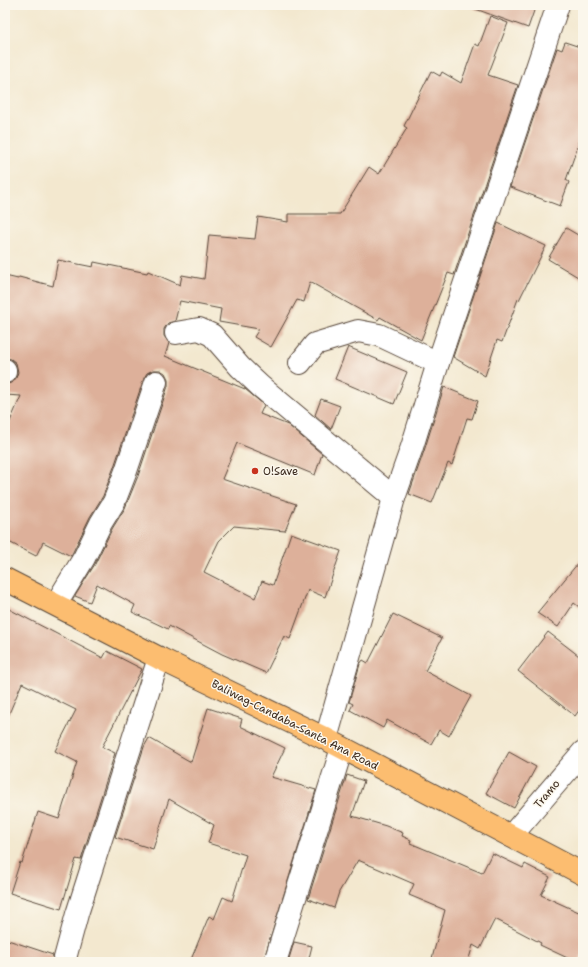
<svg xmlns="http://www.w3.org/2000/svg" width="588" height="967" viewBox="0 0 588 967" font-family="'Shantell Sans',sans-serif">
  <rect width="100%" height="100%" fill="#fbf7ec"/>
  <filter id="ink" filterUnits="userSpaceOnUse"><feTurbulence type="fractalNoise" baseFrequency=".025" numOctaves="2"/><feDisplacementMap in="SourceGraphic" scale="8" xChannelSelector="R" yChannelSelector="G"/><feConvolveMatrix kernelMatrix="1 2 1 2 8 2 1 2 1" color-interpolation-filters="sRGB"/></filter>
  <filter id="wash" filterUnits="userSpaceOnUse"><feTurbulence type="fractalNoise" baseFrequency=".012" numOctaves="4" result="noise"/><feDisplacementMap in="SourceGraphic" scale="16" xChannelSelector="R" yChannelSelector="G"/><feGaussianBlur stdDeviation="0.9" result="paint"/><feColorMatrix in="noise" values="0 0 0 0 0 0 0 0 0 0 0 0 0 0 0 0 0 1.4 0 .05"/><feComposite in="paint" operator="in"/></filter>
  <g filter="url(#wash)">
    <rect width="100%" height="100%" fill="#f3e8cf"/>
    <g id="blocks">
      <g fill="#ddb09a">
        <path d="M 471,5 L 536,5 L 528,28 L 470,7 Z"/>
        <path d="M 490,16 L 508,23 L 488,75 L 518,85 L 454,275 L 448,273 L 421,340 L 380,317 L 378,320 L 310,282 L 304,302 L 297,300 L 271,347 L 254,337 L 259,329 L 219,322 L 221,309 L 180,301 L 175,321 L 168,323 L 164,329 L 164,336 L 169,343 L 165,356 L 245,389 L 264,405 L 260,414 L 288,425 L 322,454 L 315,475 L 237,443 L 222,479 L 296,504 L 285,531 L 234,526 L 219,541 L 204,572 L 255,598 L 262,581 L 273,585 L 291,533 L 341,551 L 325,597 L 308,590 L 290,639 L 284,636 L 266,673 L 222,654 L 169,626 L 168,629 L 132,612 L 135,605 L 97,584 L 90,602 L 75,596 L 95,564 L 112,529 L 125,508 L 138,476 L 168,386 L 168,379 L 165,373 L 160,370 L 153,370 L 147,373 L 144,378 L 114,467 L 103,496 L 90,517 L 71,556 L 43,542 L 36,556 L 5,540 L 5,433 L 21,396 L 5,395 L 5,384 L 12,383 L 16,378 L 18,372 L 16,363 L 11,359 L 5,358 L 5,276 L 18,279 L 19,277 L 53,286 L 58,260 L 93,267 L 94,262 L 147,273 L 148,271 L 180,285 L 182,275 L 204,279 L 209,235 L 255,239 L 258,217 L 288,222 L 288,214 L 340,214 L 369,167 L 379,174 L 407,128 L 404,126 L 431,71 L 440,76 L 442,72 L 461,83 L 475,44 L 479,46 Z"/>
        <path d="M 565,42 L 583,48 L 583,131 L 566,180 L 569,182 L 560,206 L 510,187 L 557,48 L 562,50 Z"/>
        <path d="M 498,223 L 546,246 L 519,300 L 518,299 L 502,342 L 497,340 L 485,376 L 453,357 Z"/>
        <path d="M 566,228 L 583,238 L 583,280 L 548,259 Z"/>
        <path d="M 348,347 L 407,372 L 394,404 L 335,379 Z"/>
        <path d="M 444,387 L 478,401 L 472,419 L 467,418 L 452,465 L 448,463 L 432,503 L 409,494 L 424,451 Z"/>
        <path d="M 321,399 L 340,406 L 331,429 L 315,415 Z"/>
        <path d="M 583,557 L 583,610 L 574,603 L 558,627 L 537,613 Z"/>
        <path d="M 5,607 L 103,658 L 107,651 L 142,669 L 102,747 L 115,753 L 81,860 L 76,859 L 61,909 L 10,893 L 20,862 L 22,863 L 38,812 L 59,819 L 77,762 L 55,751 L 76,710 L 22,683 L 5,723 Z"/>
        <path d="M 393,614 L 442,638 L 425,671 L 471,696 L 449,736 L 439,730 L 431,744 L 387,720 L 383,728 L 350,710 L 353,704 L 349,702 L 360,664 L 363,660 L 368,663 Z"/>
        <path d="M 548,632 L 583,659 L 583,705 L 575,716 L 518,671 Z"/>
        <path d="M 208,708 L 242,719 L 240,726 L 285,748 L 271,777 L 316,790 L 263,962 L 190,962 L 209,916 L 214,919 L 223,897 L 232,901 L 246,855 L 208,843 L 214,825 L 169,799 L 153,849 L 115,837 L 144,747 L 149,738 L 191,762 Z"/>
        <path d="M 509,752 L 536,767 L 514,808 L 486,793 Z"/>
        <path d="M 347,775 L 364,781 L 352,816 L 386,826 L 403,833 L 402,836 L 411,840 L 410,843 L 482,873 L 492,853 L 523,868 L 525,864 L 550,877 L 541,895 L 583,914 L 583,953 L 579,962 L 576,962 L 540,945 L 541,943 L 495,919 L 480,949 L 473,945 L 468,962 L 431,962 L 445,910 L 409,895 L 414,884 L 358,860 L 339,892 L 334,908 L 308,899 Z"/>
        <path d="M 5,939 L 53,955 L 52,962 L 5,962 Z"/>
        <path d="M 294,942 L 312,946 L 308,962 L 288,962 Z"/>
      </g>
    </g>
  </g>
  <g filter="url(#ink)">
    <use href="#blocks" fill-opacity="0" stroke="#574639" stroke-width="1"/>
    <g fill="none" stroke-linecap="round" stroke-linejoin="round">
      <defs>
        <g id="street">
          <path d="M 176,333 L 199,329 L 212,335 L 240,367 L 260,386 L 394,498"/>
          <path d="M 300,363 L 315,344 L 358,331 L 379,335 L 438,363"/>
          <path d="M 5,372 L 5,370"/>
          <path d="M 56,604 L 84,558 L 101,523 L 114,502 L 126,471 L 156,382"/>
          <path d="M 326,739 L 394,498 L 412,447 L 438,363 L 558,5"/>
          <path d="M 511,836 L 583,752"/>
          <path d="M 64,962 L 77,914 L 159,658"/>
          <path d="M 275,962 L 342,748"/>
        </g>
        <path id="primary" d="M 5,579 L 159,658 L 326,739 L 583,874"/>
      </defs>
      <use href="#street" stroke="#574639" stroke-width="24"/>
      <use href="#primary" stroke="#574639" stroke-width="24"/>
      <use href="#street" stroke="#fff" stroke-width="22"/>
      <use href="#primary" stroke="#fcbd6f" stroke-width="22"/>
    </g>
  </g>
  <circle fill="#c8321e" stroke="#fbf7ec" stroke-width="1.5" cx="255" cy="471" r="4"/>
  <g text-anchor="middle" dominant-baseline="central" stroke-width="3" stroke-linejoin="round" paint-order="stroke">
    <g font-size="11" fill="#3b2a1e" stroke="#fbf7ec" text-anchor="start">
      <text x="263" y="471">O!Save</text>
    </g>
    <g font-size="11" fill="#3b2a1e" stroke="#fbf7ec">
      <text transform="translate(295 725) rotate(27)">Baliwag-Candaba-Santa Ana Road</text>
      <text transform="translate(547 794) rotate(-50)">Tramo</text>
    </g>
  </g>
  <rect width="588" height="967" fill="none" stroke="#fbf7ec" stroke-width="20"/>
</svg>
